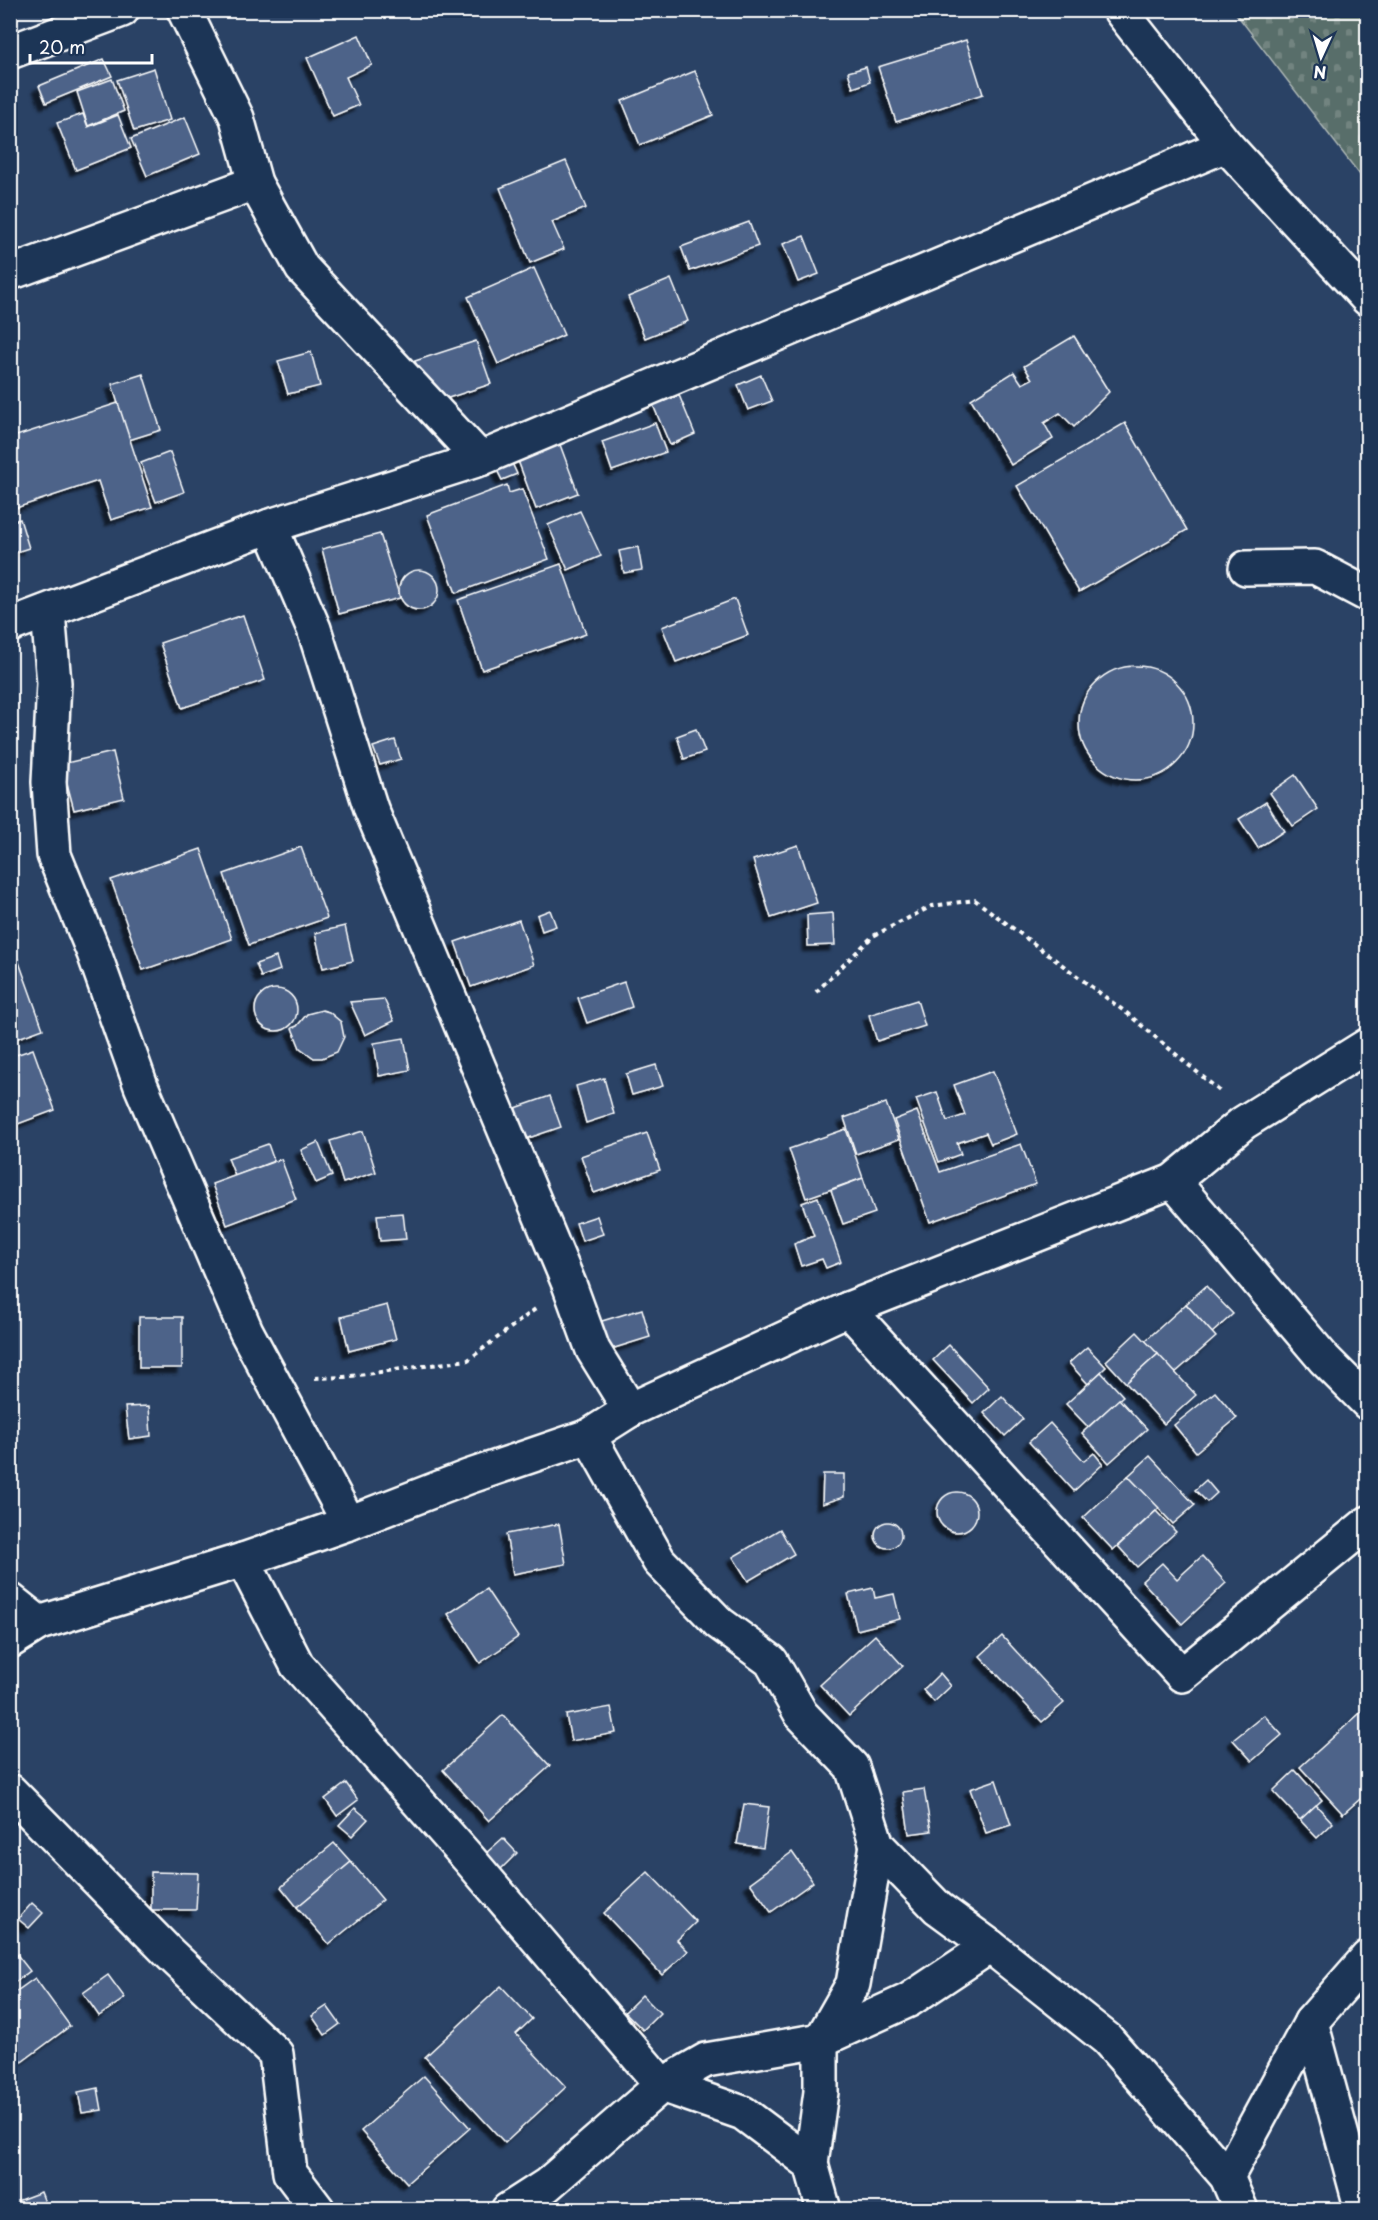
<svg xmlns="http://www.w3.org/2000/svg" width="1378" height="2220" viewBox="0 0 1378 2220" font-family="'Playpen Sans',sans-serif">
  <defs>
    <pattern id="cemetery-stones" width="16" height="16" patternUnits="userSpaceOnUse" patternTransform="scale(1.5)"><rect width="16" height="16" fill="#596e6a"/><path d="M2 7V4a2 2 0 0 1 4 0v3zM10 15v-3a2 2 0 0 1 4 0v3z" fill="#728480"/></pattern>
    <filter id="shadow"><feDropShadow dx="-5.5" dy="5.5" stdDeviation="1.5" flood-color="#0009"/></filter>
  </defs>
  <rect width="100%" height="100%" fill="#2a4265"/>
  <filter id="ink" filterUnits="userSpaceOnUse"><feTurbulence type="fractalNoise" baseFrequency=".0167" numOctaves="2"/><feDisplacementMap in="SourceGraphic" scale="12" xChannelSelector="R" yChannelSelector="G"/><feConvolveMatrix kernelMatrix="1 2 1 2 8 2 1 2 1" color-interpolation-filters="sRGB"/></filter>
  <g filter="url(#ink)">
    <path fill="url(#cemetery-stones)" stroke="#acb6b4" stroke-width="1.5" d="M 1234,11 L 1367,11 L 1367,184 Z"/>
    <g fill="#4d6489" stroke="#fff" stroke-width="1.5" filter="url(#shadow)">
      <path d="M 359,35 L 372,65 L 346,77 L 359,105 L 333,116 L 307,58 Z"/>
      <path d="M 966,40 L 983,94 L 896,122 L 878,67 Z"/>
      <path d="M 104,59 L 112,76 L 46,103 L 39,86 Z"/>
      <path d="M 866,67 L 870,82 L 853,88 L 848,72 Z"/>
      <path d="M 154,68 L 170,120 L 134,131 L 117,80 Z"/>
      <path d="M 695,71 L 713,115 L 640,145 L 622,101 Z"/>
      <path d="M 112,79 L 124,111 L 88,126 L 77,92 Z"/>
      <path d="M 83,114 L 88,127 L 118,115 L 131,148 L 76,170 L 57,123 Z"/>
      <path d="M 185,117 L 200,154 L 147,176 L 131,139 Z"/>
      <path d="M 566,161 L 586,208 L 552,222 L 564,249 L 530,263 L 500,188 Z"/>
      <path d="M 749,222 L 758,246 L 690,271 L 681,247 Z"/>
      <path d="M 804,236 L 819,274 L 798,282 L 783,244 Z"/>
      <path d="M 534,268 L 564,335 L 498,364 L 468,297 Z"/>
      <path d="M 671,279 L 688,321 L 645,338 L 628,297 Z"/>
      <path d="M 1074,336 L 1109,392 L 1074,427 L 1060,413 L 1044,423 L 1053,439 L 1011,465 L 971,399 L 1014,372 L 1022,384 L 1032,379 L 1024,366 Z"/>
      <path d="M 476,341 L 491,384 L 430,404 L 415,361 Z"/>
      <path d="M 311,352 L 320,386 L 288,394 L 278,361 Z"/>
      <path d="M 143,374 L 161,430 L 129,440 L 112,384 Z"/>
      <path d="M 761,375 L 772,401 L 748,410 L 738,385 Z"/>
      <path d="M 679,395 L 695,434 L 670,445 L 653,405 Z"/>
      <path d="M 118,403 L 152,507 L 111,520 L 98,481 L 10,510 L 10,438 Z"/>
      <path d="M 655,423 L 666,452 L 612,471 L 602,442 Z"/>
      <path d="M 1125,423 L 1187,530 L 1079,592 L 1017,486 Z"/>
      <path d="M 559,442 L 578,493 L 536,509 L 517,458 Z"/>
      <path d="M 170,452 L 184,492 L 156,502 L 141,463 Z"/>
      <path d="M 511,461 L 517,474 L 502,480 L 496,468 Z"/>
      <path d="M 507,485 L 509,493 L 522,489 L 549,559 L 456,593 L 427,515 Z"/>
      <path d="M 580,511 L 601,556 L 568,570 L 548,525 Z"/>
      <path d="M 20,519 L 29,548 L 10,554 L 10,522 Z"/>
      <path d="M 380,534 L 400,598 L 339,614 L 322,549 Z"/>
      <path d="M 638,547 L 642,570 L 624,573 L 619,551 Z"/>
      <path d="M 561,564 L 586,634 L 482,670 L 458,600 Z"/>
      <circle cx="419" cy="590" r="20"/>
      <path d="M 735,599 L 748,635 L 676,662 L 662,627 Z"/>
      <path d="M 243,615 L 265,680 L 182,708 L 160,643 Z"/>
      <circle cx="1136" cy="723" r="57"/>
      <path d="M 696,729 L 705,752 L 684,759 L 677,736 Z"/>
      <path d="M 395,740 L 401,759 L 380,765 L 373,747 Z"/>
      <path d="M 113,752 L 124,798 L 74,810 L 62,764 Z"/>
      <path d="M 1295,775 L 1318,809 L 1293,826 L 1270,793 Z"/>
      <path d="M 1266,802 L 1284,831 L 1258,848 L 1239,819 Z"/>
      <path d="M 798,845 L 817,903 L 771,918 L 753,860 Z"/>
      <path d="M 301,847 L 327,918 L 249,945 L 224,874 Z"/>
      <path d="M 201,849 L 232,939 L 143,970 L 111,880 Z"/>
      <path d="M 550,910 L 556,926 L 542,931 L 537,915 Z"/>
      <path d="M 833,913 L 835,945 L 808,946 L 807,915 Z"/>
      <path d="M 519,920 L 534,965 L 471,987 L 455,942 Z"/>
      <path d="M 345,926 L 353,961 L 323,968 L 315,933 Z"/>
      <path d="M 10,937 L 43,1029 L 10,1041 Z"/>
      <path d="M 276,957 L 280,970 L 261,977 L 256,964 Z"/>
      <path d="M 624,982 L 632,1007 L 587,1023 L 578,998 Z"/>
      <circle cx="276" cy="1010" r="21"/>
      <path d="M 384,999 L 394,1021 L 365,1035 L 350,1002 Z"/>
      <path d="M 917,1000 L 925,1026 L 877,1041 L 869,1015 Z"/>
      <path d="M 322,1010 L 329,1012 L 341,1022 L 344,1037 L 337,1052 L 322,1058 L 314,1058 L 300,1048 L 292,1028 L 297,1026 L 307,1014 Z"/>
      <path d="M 404,1038 L 410,1070 L 379,1076 L 374,1043 Z"/>
      <path d="M 33,1049 L 55,1110 L 10,1127 L 10,1057 Z"/>
      <path d="M 656,1065 L 663,1086 L 632,1095 L 626,1074 Z"/>
      <path d="M 993,1071 L 1017,1134 L 991,1144 L 986,1133 L 957,1143 L 961,1154 L 939,1162 L 916,1099 L 937,1092 L 947,1121 L 965,1115 L 954,1085 Z"/>
      <path d="M 604,1078 L 614,1114 L 586,1123 L 576,1086 Z"/>
      <path d="M 550,1096 L 561,1127 L 517,1142 L 507,1111 Z"/>
      <path d="M 886,1103 L 899,1139 L 856,1154 L 844,1118 Z"/>
      <path d="M 917,1111 L 940,1172 L 1021,1144 L 1036,1184 L 930,1222 L 894,1120 Z"/>
      <path d="M 846,1129 L 863,1178 L 806,1198 L 789,1149 Z"/>
      <path d="M 363,1131 L 376,1172 L 343,1183 L 330,1141 Z"/>
      <path d="M 647,1133 L 660,1170 L 594,1193 L 581,1156 Z"/>
      <path d="M 318,1142 L 332,1176 L 316,1183 L 301,1150 Z"/>
      <path d="M 268,1144 L 274,1161 L 235,1176 L 228,1158 Z"/>
      <path d="M 281,1159 L 296,1199 L 227,1225 L 212,1184 Z"/>
      <path d="M 863,1178 L 875,1213 L 843,1224 L 831,1190 Z"/>
      <path d="M 818,1197 L 841,1262 L 826,1268 L 822,1259 L 801,1266 L 794,1244 L 814,1236 L 802,1203 Z"/>
      <path d="M 403,1213 L 406,1239 L 380,1241 L 377,1215 Z"/>
      <path d="M 597,1216 L 603,1234 L 582,1241 L 576,1223 Z"/>
      <path d="M 1206,1286 L 1233,1314 L 1212,1333 L 1186,1304 Z"/>
      <path d="M 1186,1304 L 1216,1337 L 1175,1373 L 1145,1341 Z"/>
      <path d="M 387,1305 L 396,1339 L 349,1351 L 341,1317 Z"/>
      <path d="M 642,1309 L 650,1337 L 608,1350 L 592,1324 Z"/>
      <rect x="139" y="1317" width="43" height="51"/>
      <path d="M 1137,1332 L 1158,1354 L 1126,1383 L 1106,1361 Z"/>
      <path d="M 949,1345 L 989,1388 L 973,1403 L 933,1360 Z"/>
      <path d="M 1087,1347 L 1106,1367 L 1088,1384 L 1069,1363 Z"/>
      <path d="M 1158,1354 L 1196,1395 L 1164,1424 L 1126,1383 Z"/>
      <path d="M 1101,1372 L 1123,1396 L 1088,1427 L 1066,1404 Z"/>
      <path d="M 1215,1392 L 1237,1418 L 1196,1452 L 1174,1425 Z"/>
      <path d="M 1002,1396 L 1023,1419 L 1005,1436 L 984,1413 Z"/>
      <path d="M 1119,1399 L 1147,1429 L 1109,1463 L 1082,1433 Z"/>
      <path d="M 149,1406 L 151,1436 L 129,1439 L 125,1407 Z"/>
      <path d="M 1050,1423 L 1084,1461 L 1094,1453 L 1103,1464 L 1074,1491 L 1029,1442 Z"/>
      <path d="M 1150,1456 L 1195,1505 L 1173,1524 L 1128,1476 Z"/>
      <path d="M 823,1474 L 844,1474 L 844,1497 L 822,1504 Z"/>
      <path d="M 1128,1476 L 1159,1508 L 1113,1550 L 1083,1518 Z"/>
      <path d="M 1206,1480 L 1217,1493 L 1207,1502 L 1195,1490 Z"/>
      <circle cx="957" cy="1512" r="20"/>
      <path d="M 1156,1511 L 1176,1532 L 1137,1567 L 1118,1546 Z"/>
      <circle cx="888" cy="1535" r="13"/>
      <path d="M 559,1524 L 566,1564 L 513,1574 L 506,1534 Z"/>
      <path d="M 780,1529 L 794,1554 L 748,1581 L 733,1557 Z"/>
      <path d="M 1202,1556 L 1226,1583 L 1182,1624 L 1142,1581 L 1162,1563 L 1177,1579 Z"/>
      <path d="M 873,1588 L 875,1598 L 894,1594 L 900,1619 L 857,1630 L 848,1594 Z"/>
      <path d="M 486,1589 L 518,1637 L 480,1663 L 448,1614 Z"/>
      <path d="M 875,1635 L 903,1666 L 849,1716 L 820,1685 Z"/>
      <path d="M 1002,1636 L 1064,1703 L 1042,1722 L 980,1656 Z"/>
      <path d="M 940,1673 L 951,1686 L 934,1702 L 923,1690 Z"/>
      <path d="M 1368,1706 L 1368,1792 L 1343,1814 L 1300,1767 Z"/>
      <path d="M 611,1707 L 616,1733 L 571,1741 L 566,1715 Z"/>
      <path d="M 503,1715 L 550,1766 L 489,1821 L 443,1770 Z"/>
      <path d="M 1264,1715 L 1282,1735 L 1252,1761 L 1233,1740 Z"/>
      <path d="M 1295,1770 L 1322,1800 L 1300,1820 L 1273,1791 Z"/>
      <path d="M 996,1780 L 1011,1825 L 986,1833 L 970,1789 Z"/>
      <path d="M 346,1783 L 358,1800 L 337,1816 L 325,1799 Z"/>
      <path d="M 924,1789 L 931,1831 L 909,1834 L 903,1792 Z"/>
      <path d="M 744,1804 L 769,1807 L 763,1848 L 737,1844 Z"/>
      <path d="M 1316,1805 L 1333,1823 L 1317,1838 L 1300,1820 Z"/>
      <path d="M 355,1808 L 368,1819 L 352,1836 L 339,1825 Z"/>
      <path d="M 503,1838 L 517,1853 L 500,1870 L 485,1854 Z"/>
      <path d="M 334,1843 L 351,1862 L 297,1907 L 281,1887 Z"/>
      <path d="M 792,1852 L 813,1882 L 771,1912 L 750,1883 Z"/>
      <path d="M 351,1862 L 383,1900 L 329,1944 L 297,1907 Z"/>
      <path d="M 151,1872 L 198,1873 L 196,1910 L 151,1910 Z"/>
      <path d="M 648,1872 L 696,1922 L 677,1940 L 688,1951 L 662,1975 L 604,1913 Z"/>
      <path d="M 32,1903 L 43,1913 L 29,1928 L 18,1919 Z"/>
      <path d="M 15,1952 L 30,1971 L 10,1986 L 10,1956 Z"/>
      <path d="M 108,1975 L 125,1998 L 99,2016 L 83,1993 Z"/>
      <path d="M 35,1978 L 70,2026 L 19,2064 L 10,2053 L 10,1996 Z"/>
      <path d="M 501,1986 L 532,2019 L 516,2034 L 566,2087 L 505,2143 L 425,2057 Z"/>
      <path d="M 642,1995 L 660,2013 L 643,2030 L 625,2012 Z"/>
      <path d="M 327,2006 L 340,2024 L 325,2035 L 312,2016 Z"/>
      <path d="M 424,2076 L 470,2128 L 407,2183 L 361,2131 Z"/>
      <path d="M 98,2088 L 102,2110 L 82,2113 L 78,2092 Z"/>
      <path d="M 41,2192 L 48,2210 L 20,2210 L 17,2201 Z"/>
    </g>
    <g fill="none" stroke-linecap="round" stroke-linejoin="round">
      <defs>
        <g id="minor">
          <path d="M 184,10 L 237,118 L 255,183 L 302,268 L 480,459 L 270,526 L 314,629 L 371,809 L 569,1284 L 593,1350 L 630,1410"/>
          <path d="M 10,52 L 122,10"/>
          <path d="M 10,273 L 255,183"/>
          <path d="M 480,459 L 1226,145"/>
          <path d="M 1246,568 L 1315,567 L 1368,595"/>
          <path d="M 48,612 L 54,683 L 49,782 L 54,855 L 94,953 L 141,1086 L 246,1331 L 349,1523"/>
          <path d="M 10,625 L 270,526"/>
          <path d="M 1173,1181 L 1324,1359 L 1368,1403"/>
          <path d="M 848,1309 L 1182,1675 L 1368,1523"/>
          <path d="M 589,1436 L 659,1561 L 719,1623 L 771,1661 L 801,1714 L 852,1767 L 877,1845 L 938,1908 L 990,1946 L 1107,2039 L 1227,2177 L 1241,2210"/>
          <path d="M 243,1560 L 297,1665 L 469,1859 L 662,2085 L 547,2185 L 508,2210"/>
          <path d="M 10,1600 L 39,1623"/>
          <path d="M 10,1641 L 39,1623 L 243,1560 L 349,1523 L 468,1477 L 589,1436 L 630,1410 L 848,1309 L 1173,1181 L 1243,1123 L 1368,1045"/>
          <path d="M 10,1791 L 169,1953 L 276,2054 L 290,2173 L 318,2210"/>
          <path d="M 811,2164 L 821,2092 L 821,2040 L 853,1984 L 877,1845"/>
          <path d="M 1227,2177 L 1311,2022"/>
          <path d="M 824,2210 L 811,2164 L 743,2113 L 662,2085 L 706,2060 L 821,2040 L 909,2000 L 990,1946"/>
          <path d="M 1362,2210 L 1311,2022 L 1368,1957"/>
        </g>
        <path id="highway" d="M 1120,10 L 1226,145 L 1368,299"/>
      </defs>
      <use href="#minor" stroke="#fff" stroke-width="38"/>
      <use href="#highway" stroke="#fff" stroke-width="38"/>
      <g stroke="#fff" stroke-width="4" stroke-dasharray="4.5 4.5" stroke-linecap="butt">
        <path d="M 816,992 L 873,936 L 932,906 L 975,900 L 1128,1014 L 1222,1093"/>
        <path d="M 315,1378 L 344,1377 L 468,1360 L 538,1307"/>
      </g>
      <use href="#minor" stroke="#1d3557" stroke-width="33"/>
      <use href="#highway" stroke="#1d3557" stroke-width="33"/>
    </g>
  </g>
  <rect width="1378" height="2220" fill="none" stroke="#1d3557" stroke-width="36"/>
  <rect x="18" y="18" width="1342" height="2184" fill="none" stroke="#fff" stroke-width="2" filter="url(#ink)"/>
  <g transform="translate(1321 57) rotate(184)" stroke="#1d3557" stroke-width="4.5" paint-order="stroke">
  <path d="M0-4.5L10 22L0 15L-10 22Z" fill="#ffffff"/>
  <text y="-9" font-size="16" font-weight="bold" text-anchor="middle" fill="#ffffff">N</text>
  </g>
  <path d="M30 54v9h122v-9" fill="none" stroke="#ffffff" stroke-width="3"/>
  <text x="39" y="54" font-size="18" fill="#ffffff" stroke="#1d3557" stroke-width="4.5" paint-order="stroke">20 m</text>
</svg>
